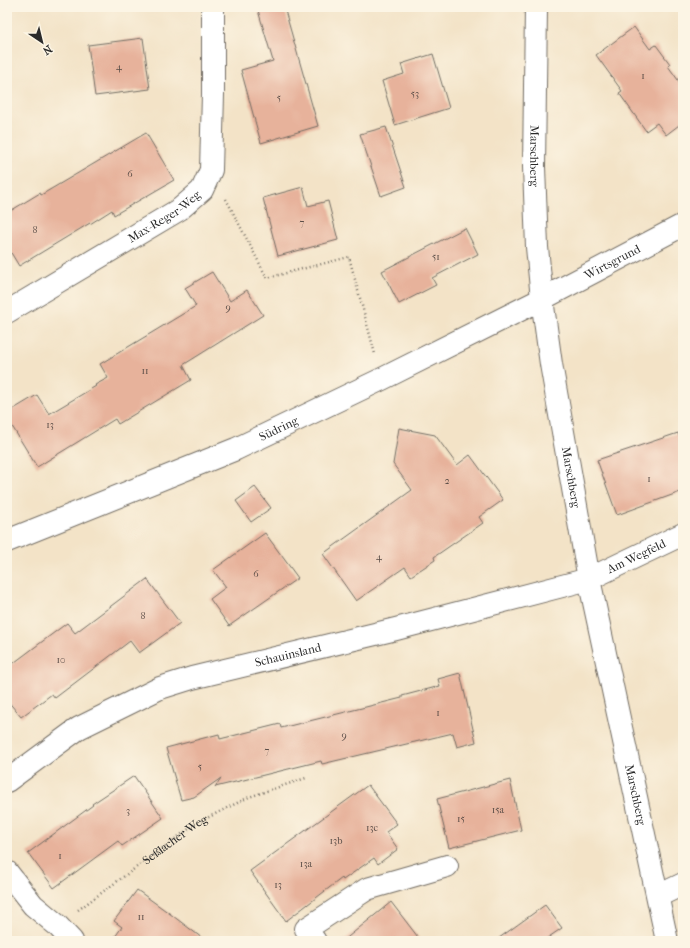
<svg xmlns="http://www.w3.org/2000/svg" width="690" height="948" viewBox="0 0 690 948" font-family="'IM FELL French Canon',serif">
  <rect width="100%" height="100%" fill="#fcf5e5"/>
  <filter id="ink" filterUnits="userSpaceOnUse"><feTurbulence type="fractalNoise" baseFrequency=".025" numOctaves="2"/><feDisplacementMap in="SourceGraphic" scale="8" xChannelSelector="R" yChannelSelector="G"/><feConvolveMatrix kernelMatrix="1 2 1 2 8 2 1 2 1" color-interpolation-filters="sRGB"/></filter>
  <filter id="wash" filterUnits="userSpaceOnUse"><feTurbulence type="fractalNoise" baseFrequency=".012" numOctaves="4" result="noise"/><feDisplacementMap in="SourceGraphic" scale="16" xChannelSelector="R" yChannelSelector="G"/><feGaussianBlur stdDeviation="0.9" result="paint"/><feColorMatrix in="noise" values="0 0 0 0 0 0 0 0 0 0 0 0 0 0 0 0 0 1.4 0 .05"/><feComposite in="paint" operator="in"/></filter>
  <g filter="url(#wash)">
    <rect width="100%" height="100%" fill="#f3e3c7"/>
    <g id="blocks">
      <g fill="#e7b29b">
        <path d="M 257,7 L 284,7 L 318,126 L 261,143 L 241,70 L 273,61 Z"/>
        <path d="M 634,27 L 650,49 L 656,45 L 670,64 L 668,66 L 683,87 L 683,122 L 666,135 L 657,123 L 646,131 L 619,93 L 622,91 L 596,55 Z"/>
        <path d="M 143,38 L 150,89 L 95,96 L 88,45 Z"/>
        <path d="M 433,54 L 449,108 L 395,125 L 382,81 L 404,74 L 401,64 Z"/>
        <path d="M 386,127 L 406,187 L 381,196 L 360,134 Z"/>
        <path d="M 146,133 L 174,180 L 114,215 L 112,210 L 90,224 L 90,223 L 19,266 L 7,246 L 7,213 L 40,193 L 41,195 Z"/>
        <path d="M 303,187 L 308,206 L 328,201 L 338,240 L 278,256 L 263,198 Z"/>
        <path d="M 465,228 L 478,254 L 432,278 L 436,285 L 399,304 L 382,271 Z"/>
        <path d="M 212,272 L 230,301 L 247,290 L 263,315 L 183,365 L 191,380 L 118,424 L 115,419 L 37,467 L 7,418 L 7,413 L 37,395 L 49,414 L 96,386 L 95,385 L 108,378 L 100,364 L 196,306 L 185,288 Z"/>
        <path d="M 399,428 L 435,435 L 457,465 L 470,455 L 503,500 L 479,517 L 483,523 L 434,557 L 435,560 L 411,576 L 405,567 L 356,601 L 323,554 L 412,490 L 393,464 Z"/>
        <path d="M 678,433 L 683,447 L 683,491 L 617,515 L 597,460 Z"/>
        <path d="M 255,487 L 271,508 L 251,522 L 236,501 Z"/>
        <path d="M 265,533 L 298,578 L 229,626 L 210,599 L 226,587 L 213,570 Z"/>
        <path d="M 147,579 L 180,623 L 139,653 L 130,641 L 55,698 L 52,694 L 21,717 L 7,700 L 7,668 L 67,623 L 75,633 Z"/>
        <path d="M 460,673 L 476,742 L 457,747 L 453,733 L 322,764 L 321,761 L 215,787 L 221,778 L 194,797 L 181,800 L 166,748 L 219,734 L 220,739 L 280,724 L 281,728 L 402,698 L 402,696 L 440,686 L 438,679 Z"/>
        <path d="M 134,776 L 163,818 L 122,846 L 118,841 L 54,888 L 28,853 L 93,805 L 92,804 Z"/>
        <path d="M 510,780 L 521,830 L 449,848 L 437,799 Z"/>
        <path d="M 368,785 L 397,824 L 386,832 L 398,849 L 378,864 L 374,858 L 343,880 L 342,878 L 286,921 L 250,871 Z"/>
        <path d="M 137,890 L 169,913 L 206,941 L 112,941 L 122,927 L 114,921 Z"/>
        <path d="M 391,902 L 421,941 L 343,941 Z"/>
        <path d="M 545,905 L 562,928 L 543,941 L 495,941 Z"/>
      </g>
    </g>
  </g>
  <g filter="url(#ink)">
    <use href="#blocks" fill-opacity="0" stroke="#716b62" stroke-width="1"/>
    <g fill="none" stroke-linecap="round" stroke-linejoin="round">
      <defs>
        <g id="minor">
          <path id="s2" d="M 536,7 L 534,167 L 537,247 L 542,299 L 551,364 L 589,579 L 667,941"/>
          <path id="s3" d="M 7,312 L 180,209 L 202,190 L 211,170 L 213,94 L 213,7"/>
          <path id="s4" d="M 7,541 L 236,449 L 382,379 L 542,299 L 683,225"/>
          <path id="s5" d="M 7,781 L 79,728 L 160,688 L 192,678 L 396,629 L 589,579 L 683,534"/>
          <path d="M 7,872 L 33,905 L 57,925 L 72,941"/>
          <path d="M 658,896 L 683,884"/>
          <path d="M 315,941 L 306,929 L 367,889 L 447,866"/>
        </g>
      </defs>
      <use href="#minor" stroke="#716b62" stroke-width="24"/>
      <g stroke="#716b62" stroke-width="2.5" stroke-dasharray="1 3" stroke-linecap="butt">
        <path d="M 226,199 L 267,278 L 349,257 L 375,354"/>
        <path id="s1" d="M 78,910 L 197,823 L 249,797 L 306,778"/>
      </g>
      <use href="#minor" stroke="#fff" stroke-width="22"/>
    </g>
  </g>
  <g text-anchor="middle" dominant-baseline="central" stroke-width="3" stroke-linejoin="round" paint-order="stroke">
    <g font-size="10" fill="#5a4d47">
      <text x="119" y="67">4</text>
      <text x="643" y="76">1</text>
      <text x="415" y="94">53</text>
      <text x="279" y="98">5</text>
      <text x="130" y="174">6</text>
      <text x="302" y="223">7</text>
      <text x="35" y="230">8</text>
      <text x="436" y="257">51</text>
      <text x="228" y="308">9</text>
      <text x="145" y="371">11</text>
      <text x="50" y="425">13</text>
      <text x="649" y="479">1</text>
      <text x="447" y="481">2</text>
      <text x="379" y="557">4</text>
      <text x="256" y="574">6</text>
      <text x="143" y="616">8</text>
      <text x="61" y="660">10</text>
      <text x="438" y="713">1</text>
      <text x="344" y="736">9</text>
      <text x="267" y="751">7</text>
      <text x="200" y="767">5</text>
      <text x="498" y="810">15a</text>
      <text x="128" y="811">3</text>
      <text x="461" y="819">15</text>
      <text x="372" y="828">13c</text>
      <text x="336" y="841">13b</text>
      <text x="60" y="856">1</text>
      <text x="306" y="864">13a</text>
      <text x="278" y="885">13</text>
      <text x="141" y="917">11</text>
    </g>
    <g font-size="12" fill="#2b2b2b" stroke="#fcf5e5">
      <text stroke="none"><textPath href="#s2" startOffset="149">Marschberg</textPath></text>
      <text stroke="none"><textPath href="#s3" startOffset="184">Max-Reger-Weg</textPath></text>
      <text stroke="none"><textPath href="#s4" startOffset="667">Wirtsgrund</textPath></text>
      <text stroke="none"><textPath href="#s4" startOffset="294">Südring</textPath></text>
      <text stroke="none"><textPath href="#s2" startOffset="473">Marschberg</textPath></text>
      <text stroke="none"><textPath href="#s5" startOffset="675">Am Wegfeld</textPath></text>
      <text stroke="none"><textPath href="#s5" startOffset="312">Schauinsland</textPath></text>
      <text stroke="none"><textPath href="#s2" startOffset="797">Marschberg</textPath></text>
      <text stroke="none"><textPath href="#s1" startOffset="120">Seßlacher Weg</textPath></text>
    </g>
  </g>
  <rect width="690" height="948" fill="none" stroke="#fcf5e5" stroke-width="24"/>
  <g transform="translate(42 42) rotate(145)" stroke="#fcf5e5" stroke-width="3" paint-order="stroke">
  <path d="M0-3L7 15L0 10L-7 15Z" fill="#2b2b2b"/>
  <text y="-6" font-size="11" font-weight="bold" text-anchor="middle" fill="#2b2b2b">N</text>
  </g>
</svg>
